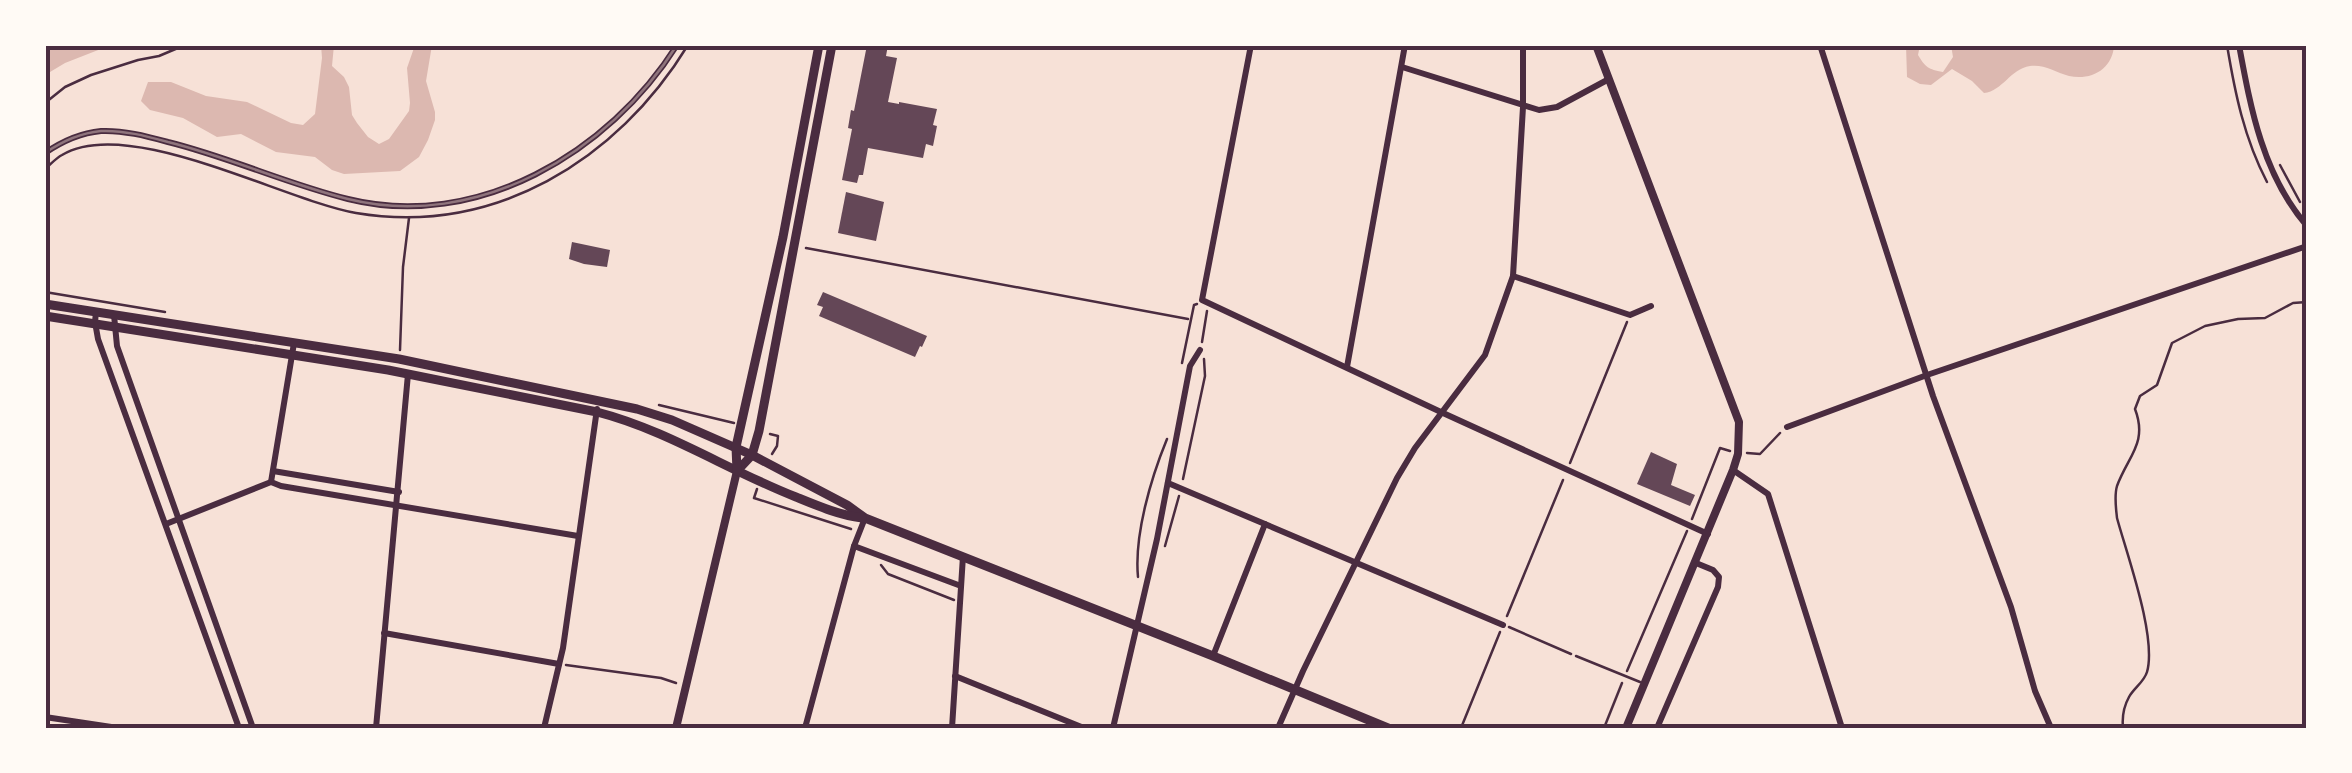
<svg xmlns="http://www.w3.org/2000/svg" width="2352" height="773" viewBox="0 0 2352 773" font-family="Karla,sans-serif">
  <rect width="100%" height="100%" fill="#f7e1d7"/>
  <g fill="#dcb8b0">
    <path d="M 45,45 L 111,45 L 65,63 L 45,75 Z"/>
    <path d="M 321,45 L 334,45 L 332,66 L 344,77 L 349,87 L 352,115 L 357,123 L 368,137 L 379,144 L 389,139 L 409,111 L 410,103 L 407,68 L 415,45 L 432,45 L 426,81 L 435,112 L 435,120 L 428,140 L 419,157 L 400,171 L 344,174 L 332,170 L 315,157 L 276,152 L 241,134 L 217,137 L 183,118 L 150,110 L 141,101 L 148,82 L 171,82 L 206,96 L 247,102 L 291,123 L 303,125 L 315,114 L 322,58 Z"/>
    <path d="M 1906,45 L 1920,45 L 1918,55 C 1926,68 1928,69 1943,72 L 1953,57 L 1951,45 L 2114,45 C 2113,69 2091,81 2069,76 C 2055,72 2044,64 2030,66 C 2010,69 2003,91 1984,93 L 1972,81 L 1952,69 L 1931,85 L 1920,84 L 1907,77 Z"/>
  </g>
  <g fill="#644757">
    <path d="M 867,45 L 888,45 L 886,56 L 897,58 L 888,102 L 899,104 L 899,102 L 937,109 L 933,125 L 937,126 L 933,146 L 926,144 L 923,158 L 868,148 L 863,175 L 859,175 L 857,183 L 842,180 L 852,129 L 848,128 L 851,110 L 854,111 Z"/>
    <path d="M 846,192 L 884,202 L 876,241 L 838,233 Z"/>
    <path d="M 572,242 L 610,250 L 607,267 L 584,264 L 569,259 Z"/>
    <path d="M 823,292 L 927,336 L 922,347 L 920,346 L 915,357 L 819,316 L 823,307 L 817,305 Z"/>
    <path d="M 1651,452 L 1677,464 L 1671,485 L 1695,495 L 1690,506 L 1637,484 Z"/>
  </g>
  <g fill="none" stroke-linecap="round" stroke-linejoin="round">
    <g stroke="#4a2c40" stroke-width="2.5">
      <path d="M 2227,45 C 2235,93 2244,138 2267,182"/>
      <path d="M 45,103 L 65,87 L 91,75 L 138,60 L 159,56 L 185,45"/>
      <path d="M 2280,165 L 2300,202"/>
      <path d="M 45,169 C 50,165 56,158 62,155 C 128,115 283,200 356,213 C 494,236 617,161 688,45"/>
      <path d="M 806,248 L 1188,319"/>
      <path d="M 45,292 L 165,312"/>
      <path d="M 1202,342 L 1207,311"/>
      <path d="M 400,350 L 403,267 L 409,218"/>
      <path d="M 1182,363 L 1194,305 L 1197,304"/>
      <path d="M 659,405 L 734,423"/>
      <path d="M 770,434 L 778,436 L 777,446 L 772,454"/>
      <path d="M 1747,453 L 1760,454 L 1780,433"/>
      <path d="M 1570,463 L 1627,322"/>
      <path d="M 1183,479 L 1205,376 L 1204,359"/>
      <path d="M 757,489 L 754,498 L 851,529"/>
      <path d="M 1692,519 L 1720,448 L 1730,451"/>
      <path d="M 1165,546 L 1179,496"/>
      <path d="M 881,565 L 888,574 L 954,600"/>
      <path d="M 1138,577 C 1134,535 1151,478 1167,439"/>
      <path d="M 1507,616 L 1563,480"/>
      <path d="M 1509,627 L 1571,654"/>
      <path d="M 566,665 L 661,678 L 676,683"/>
      <path d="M 1627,671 L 1687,531"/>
      <path d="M 1461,728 L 1500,632"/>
      <path d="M 1604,728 L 1622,683"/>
      <path d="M 2123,728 C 2122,718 2124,706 2129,697 C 2134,688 2144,682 2147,672 C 2157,637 2127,555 2117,518 C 2116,508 2114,496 2117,486 C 2128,456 2148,443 2135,409 L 2140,396 L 2157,385 L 2172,343 L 2205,326 L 2238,319 L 2265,318 L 2293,303 L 2307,302"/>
    </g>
    <path stroke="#4a2c40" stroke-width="2.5" d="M 1576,656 L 1640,682"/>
    <g stroke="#4a2c40" stroke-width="6">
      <path d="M 1251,45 L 1202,300 L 1443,413 L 1708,534"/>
      <path d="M 1820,45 L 1933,396 L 2011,607 L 2035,691 L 2051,728"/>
      <path d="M 2239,45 C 2251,110 2263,175 2307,226"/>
      <path d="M 1402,67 L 1539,110 L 1557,107 L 1609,79"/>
      <path d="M 45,153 C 61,142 80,133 101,131 C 123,130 146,136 168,142 C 229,157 287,184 348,199 C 477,231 609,153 677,45"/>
      <path d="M 1513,276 L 1630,315 L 1651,306"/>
      <path d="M 96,312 L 95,322 L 98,339 L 239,728"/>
      <path d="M 114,315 L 117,346 L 253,728"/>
      <path d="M 1347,367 L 1405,45"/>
      <path d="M 1787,427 L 1927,375 L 2307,246"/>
      <path d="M 1733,470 L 1768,494 L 1842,728"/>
      <path d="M 273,471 L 399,492"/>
      <path d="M 271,482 L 294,343"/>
      <path d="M 1168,483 L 1503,625"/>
      <path d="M 166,524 L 271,482 L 281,486 L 578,536"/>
      <path d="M 854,546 L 961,586"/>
      <path d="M 384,633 L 559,664"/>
      <path d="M 1213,656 L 1265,524"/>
      <path d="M 955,676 L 1084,728"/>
      <path d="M 45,717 L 118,728"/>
      <path d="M 376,728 L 408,374"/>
      <path d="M 544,728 L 563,648 L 597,409"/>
      <path d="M 805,728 L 854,546 L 865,518"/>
      <path d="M 952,728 L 963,556"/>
      <path d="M 1113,728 L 1157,539 L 1190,366 L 1200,350"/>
      <path d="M 1278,728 L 1303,671 L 1397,478 L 1415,448 L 1485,355 L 1513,276 L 1523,107 L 1523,45"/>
      <path d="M 1657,728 L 1718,587 L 1719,577 L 1713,570 L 1696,563"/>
    </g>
    <g stroke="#4a2c40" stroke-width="8">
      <path d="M 1596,45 L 1739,422 L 1738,454 L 1733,470 L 1626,728"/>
      <path d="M 45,727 L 45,728"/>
      <path d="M 676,728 L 737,471"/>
    </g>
    <g stroke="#4a2c40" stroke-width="9">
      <path d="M 45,304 L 399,359 L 637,409 L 672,420 L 752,455 L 847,505 L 865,518 L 1213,656 L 1388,728"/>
      <path d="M 45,316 L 388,370 L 597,412 C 667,430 729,471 796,497 C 818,506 839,515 862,518"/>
      <path d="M 737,471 L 752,455 L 759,431 L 832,45"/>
      <path d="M 737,471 L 736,447 L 783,237 L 819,45"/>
    </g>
    <path stroke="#8f747c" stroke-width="2.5" d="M 45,153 C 61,142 80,133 101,131 C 123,130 146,136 168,142 C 229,157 287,184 348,199 C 477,231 609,153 677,45"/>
  </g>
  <rect width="2352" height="773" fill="none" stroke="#fffaf5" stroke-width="95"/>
  <rect x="48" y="48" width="2256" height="678" fill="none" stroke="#4a2c40" stroke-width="4"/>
</svg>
